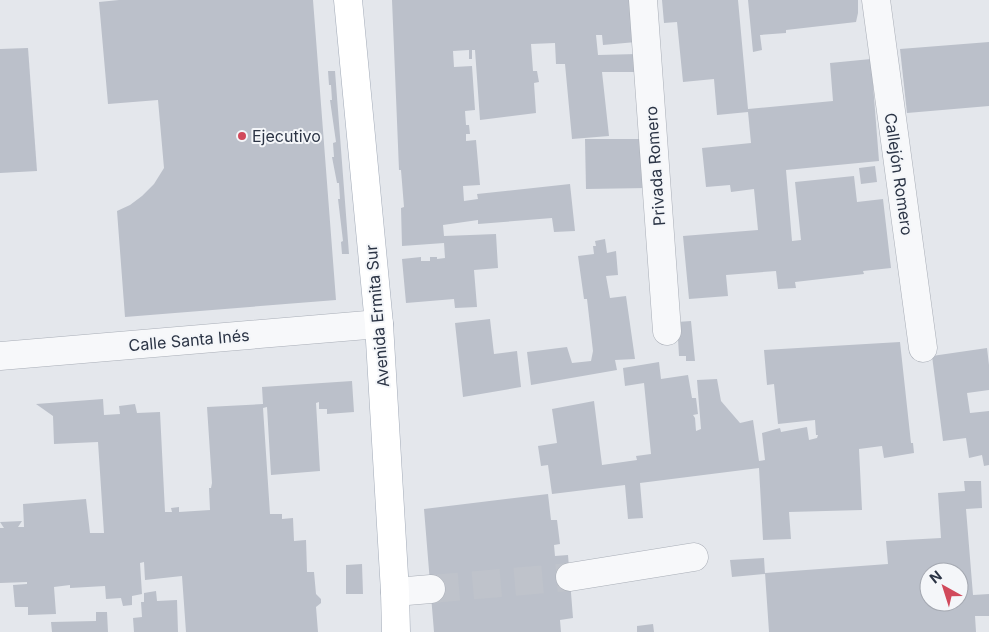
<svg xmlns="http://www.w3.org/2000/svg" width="989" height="632" viewBox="0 0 989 632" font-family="Inter,sans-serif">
  <rect width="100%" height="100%" fill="#e4e7ec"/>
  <g fill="#bbc0ca" fill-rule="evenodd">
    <path d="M 119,0 L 313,0 L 336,300 L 125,317 L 117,211 L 130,205 L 142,196 L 154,184 L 164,168 L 158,100 L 108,104 L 99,2 Z"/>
    <path d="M 392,0 L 632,0 L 636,42 L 603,45 L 602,35 L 596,35 L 598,55 L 637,54 L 638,72 L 602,72 L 609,136 L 572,139 L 565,64 L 556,64 L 555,43 L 531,44 L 533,71 L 537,71 L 539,82 L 534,83 L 536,113 L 480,120 L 475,50 L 472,50 L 472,59 L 469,59 L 469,50 L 453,51 L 454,67 L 472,66 L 475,110 L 465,111 L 466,125 L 469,125 L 470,134 L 466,134 L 466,141 L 476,140 L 480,185 L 463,186 L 464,201 L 478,199 L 477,194 L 570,184 L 575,231 L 554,232 L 552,218 L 478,224 L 478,220 L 443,225 L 444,236 L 496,234 L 498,268 L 474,270 L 477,307 L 455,308 L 454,299 L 406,303 L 402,259 L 421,257 L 421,261 L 430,261 L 430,257 L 437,257 L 437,259 L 445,258 L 444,243 L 402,246 L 401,208 L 404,207 L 401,170 L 399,170 Z"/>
    <path d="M 662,0 L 738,0 L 748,109 L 833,101 L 830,63 L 871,59 L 879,161 L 786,170 L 792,241 L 801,240 L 795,182 L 854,176 L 857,202 L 883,199 L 891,268 L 863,271 L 864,274 L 795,282 L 796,288 L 778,289 L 776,271 L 726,275 L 728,296 L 689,299 L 683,236 L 758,230 L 754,189 L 731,192 L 730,185 L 706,187 L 702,148 L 751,143 L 748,112 L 717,115 L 714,79 L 683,82 L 677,22 L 664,23 Z"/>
    <path d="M 748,0 L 858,0 L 858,13 L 856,22 L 786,30 L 786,33 L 760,35 L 762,50 L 753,52 Z"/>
    <path d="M 989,42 L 989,106 L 907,113 L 900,49 Z"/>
    <path d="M 28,48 L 37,171 L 0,173 L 0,49 Z"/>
    <path d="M 328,71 L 335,71 L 349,254 L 342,254 L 341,242 L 343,241 L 338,199 L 340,199 L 339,183 L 337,183 L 332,157 L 334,157 L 333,143 L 336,142 L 330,100 L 332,100 L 331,85 L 329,85 Z"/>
    <path d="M 585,139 L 644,139 L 648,188 L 586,189 Z"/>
    <path d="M 875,166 L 877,182 L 861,184 L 859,168 Z"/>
    <path d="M 605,239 L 607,253 L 616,251 L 618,275 L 606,276 L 610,298 L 626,296 L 635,359 L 615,360 L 617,370 L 531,385 L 527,352 L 567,347 L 572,363 L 591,361 L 593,351 L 587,299 L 584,299 L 578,256 L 594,254 L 593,246 L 596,246 L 595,241 Z"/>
    <path d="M 490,319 L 494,354 L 517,351 L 521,387 L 463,397 L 455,323 Z"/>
    <path d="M 691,321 L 695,361 L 686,361 L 686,356 L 679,356 L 677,322 Z"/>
    <path d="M 900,342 L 911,443 L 913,443 L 914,453 L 884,458 L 882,446 L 859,449 L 862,510 L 789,512 L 791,539 L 763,540 L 759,468 L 640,483 L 643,518 L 628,519 L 625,485 L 552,494 L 548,465 L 541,466 L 538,446 L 557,443 L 552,409 L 594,401 L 602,465 L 637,460 L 636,456 L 651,454 L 644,383 L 625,386 L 623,368 L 659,362 L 661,379 L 688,375 L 692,398 L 696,398 L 698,414 L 693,415 L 695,418 L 696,431 L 701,429 L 697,380 L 717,379 L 721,401 L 740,423 L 753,420 L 759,461 L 765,460 L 762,433 L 780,428 L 781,432 L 807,427 L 809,440 L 817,438 L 818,435 L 816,435 L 815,420 L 778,424 L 774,384 L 767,385 L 764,350 Z"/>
    <path d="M 987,348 L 989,365 L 989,390 L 967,393 L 970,413 L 989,411 L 989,465 L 984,466 L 982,455 L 969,458 L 966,438 L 943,441 L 932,356 Z"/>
    <path d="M 352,381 L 354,412 L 327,414 L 327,409 L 319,409 L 319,402 L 316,403 L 320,471 L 271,475 L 267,407 L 263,408 L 270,514 L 282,514 L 282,519 L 293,518 L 294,541 L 306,540 L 307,572 L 314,572 L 316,594 L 321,599 L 321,603 L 316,607 L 318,632 L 186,632 L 182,576 L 145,580 L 144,562 L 140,563 L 142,594 L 132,596 L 132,605 L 123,606 L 121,598 L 106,599 L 105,586 L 70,588 L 70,585 L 54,587 L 56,614 L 28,615 L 28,607 L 15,607 L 13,585 L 27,584 L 27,582 L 0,583 L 0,528 L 4,528 L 0,522 L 22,521 L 18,527 L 24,527 L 23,504 L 86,499 L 90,533 L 104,533 L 98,442 L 54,444 L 53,416 L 36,404 L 103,399 L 104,415 L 120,414 L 119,406 L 135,404 L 137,413 L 160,412 L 165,512 L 172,512 L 171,508 L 179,507 L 179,512 L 210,510 L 209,488 L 211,488 L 212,483 L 207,407 L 263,404 L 262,387 Z"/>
    <path d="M 964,481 L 981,481 L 982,508 L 966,509 L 973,595 L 989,594 L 989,616 L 975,616 L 976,632 L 769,632 L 765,573 L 888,564 L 886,541 L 941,538 L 938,493 L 965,491 ZM 929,572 L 959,572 L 959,602 L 929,602 Z"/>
    <path d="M 548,494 L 551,520 L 557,520 L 560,544 L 554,545 L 555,556 L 568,555 L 573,618 L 560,620 L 561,632 L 434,632 L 424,509 Z"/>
    <path d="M 764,558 L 765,574 L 732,577 L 730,560 Z"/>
    <path d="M 362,564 L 363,594 L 346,594 L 346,565 Z"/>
    <path d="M 156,591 L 157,601 L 177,600 L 178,632 L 134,632 L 133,618 L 142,617 L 141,602 L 144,602 L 144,593 Z"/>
    <path d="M 96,612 L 107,612 L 108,632 L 52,632 L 51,622 L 96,621 Z"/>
    <path d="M 653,624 L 654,632 L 637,632 L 637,626 Z"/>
  </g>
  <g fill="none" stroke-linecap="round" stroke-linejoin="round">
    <path stroke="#bfc3cb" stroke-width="28" stroke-dasharray="28 14" stroke-linecap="butt" d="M 431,589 L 570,577"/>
    <defs>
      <g id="minor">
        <path d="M 643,0 L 667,331"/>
        <path d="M 876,0 L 923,348"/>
        <path d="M 0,356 L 379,324"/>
        <path d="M 570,577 L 694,557"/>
        <path d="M 395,592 L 431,589"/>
      </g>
      <path id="major" d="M 348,0 L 379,324 L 395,592 L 396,632"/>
    </defs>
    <use href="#minor" stroke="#a9aeb7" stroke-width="29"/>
    <use href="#major" stroke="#a3abb8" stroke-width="29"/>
    <use href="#minor" stroke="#f7f8fa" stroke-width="28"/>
    <use href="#major" stroke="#fff" stroke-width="28"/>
  </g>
  <circle fill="#d1495b" stroke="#f4f6f9" stroke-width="2" cx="242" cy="136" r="5"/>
  <g text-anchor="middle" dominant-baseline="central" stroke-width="4" stroke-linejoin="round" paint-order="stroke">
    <g font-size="16" fill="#2b3445" stroke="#f4f6f9" text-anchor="start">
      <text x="252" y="136">Ejecutivo</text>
    </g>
    <g font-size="16" fill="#2b3445" stroke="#f4f6f9">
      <text transform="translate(655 166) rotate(-94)">Privada Romero</text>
      <text transform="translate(899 174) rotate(82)">Callejón Romero</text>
      <text transform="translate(377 316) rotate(-95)">Avenida Ermita Sur</text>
      <text transform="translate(189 340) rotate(-5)">Calle Santa Inés</text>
    </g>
  </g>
  <g transform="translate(944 587) rotate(321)"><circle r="24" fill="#f4f6f9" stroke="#a4a8b1"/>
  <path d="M0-4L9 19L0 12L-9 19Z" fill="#d1495b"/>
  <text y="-8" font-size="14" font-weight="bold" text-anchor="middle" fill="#2b3445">N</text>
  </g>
</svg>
